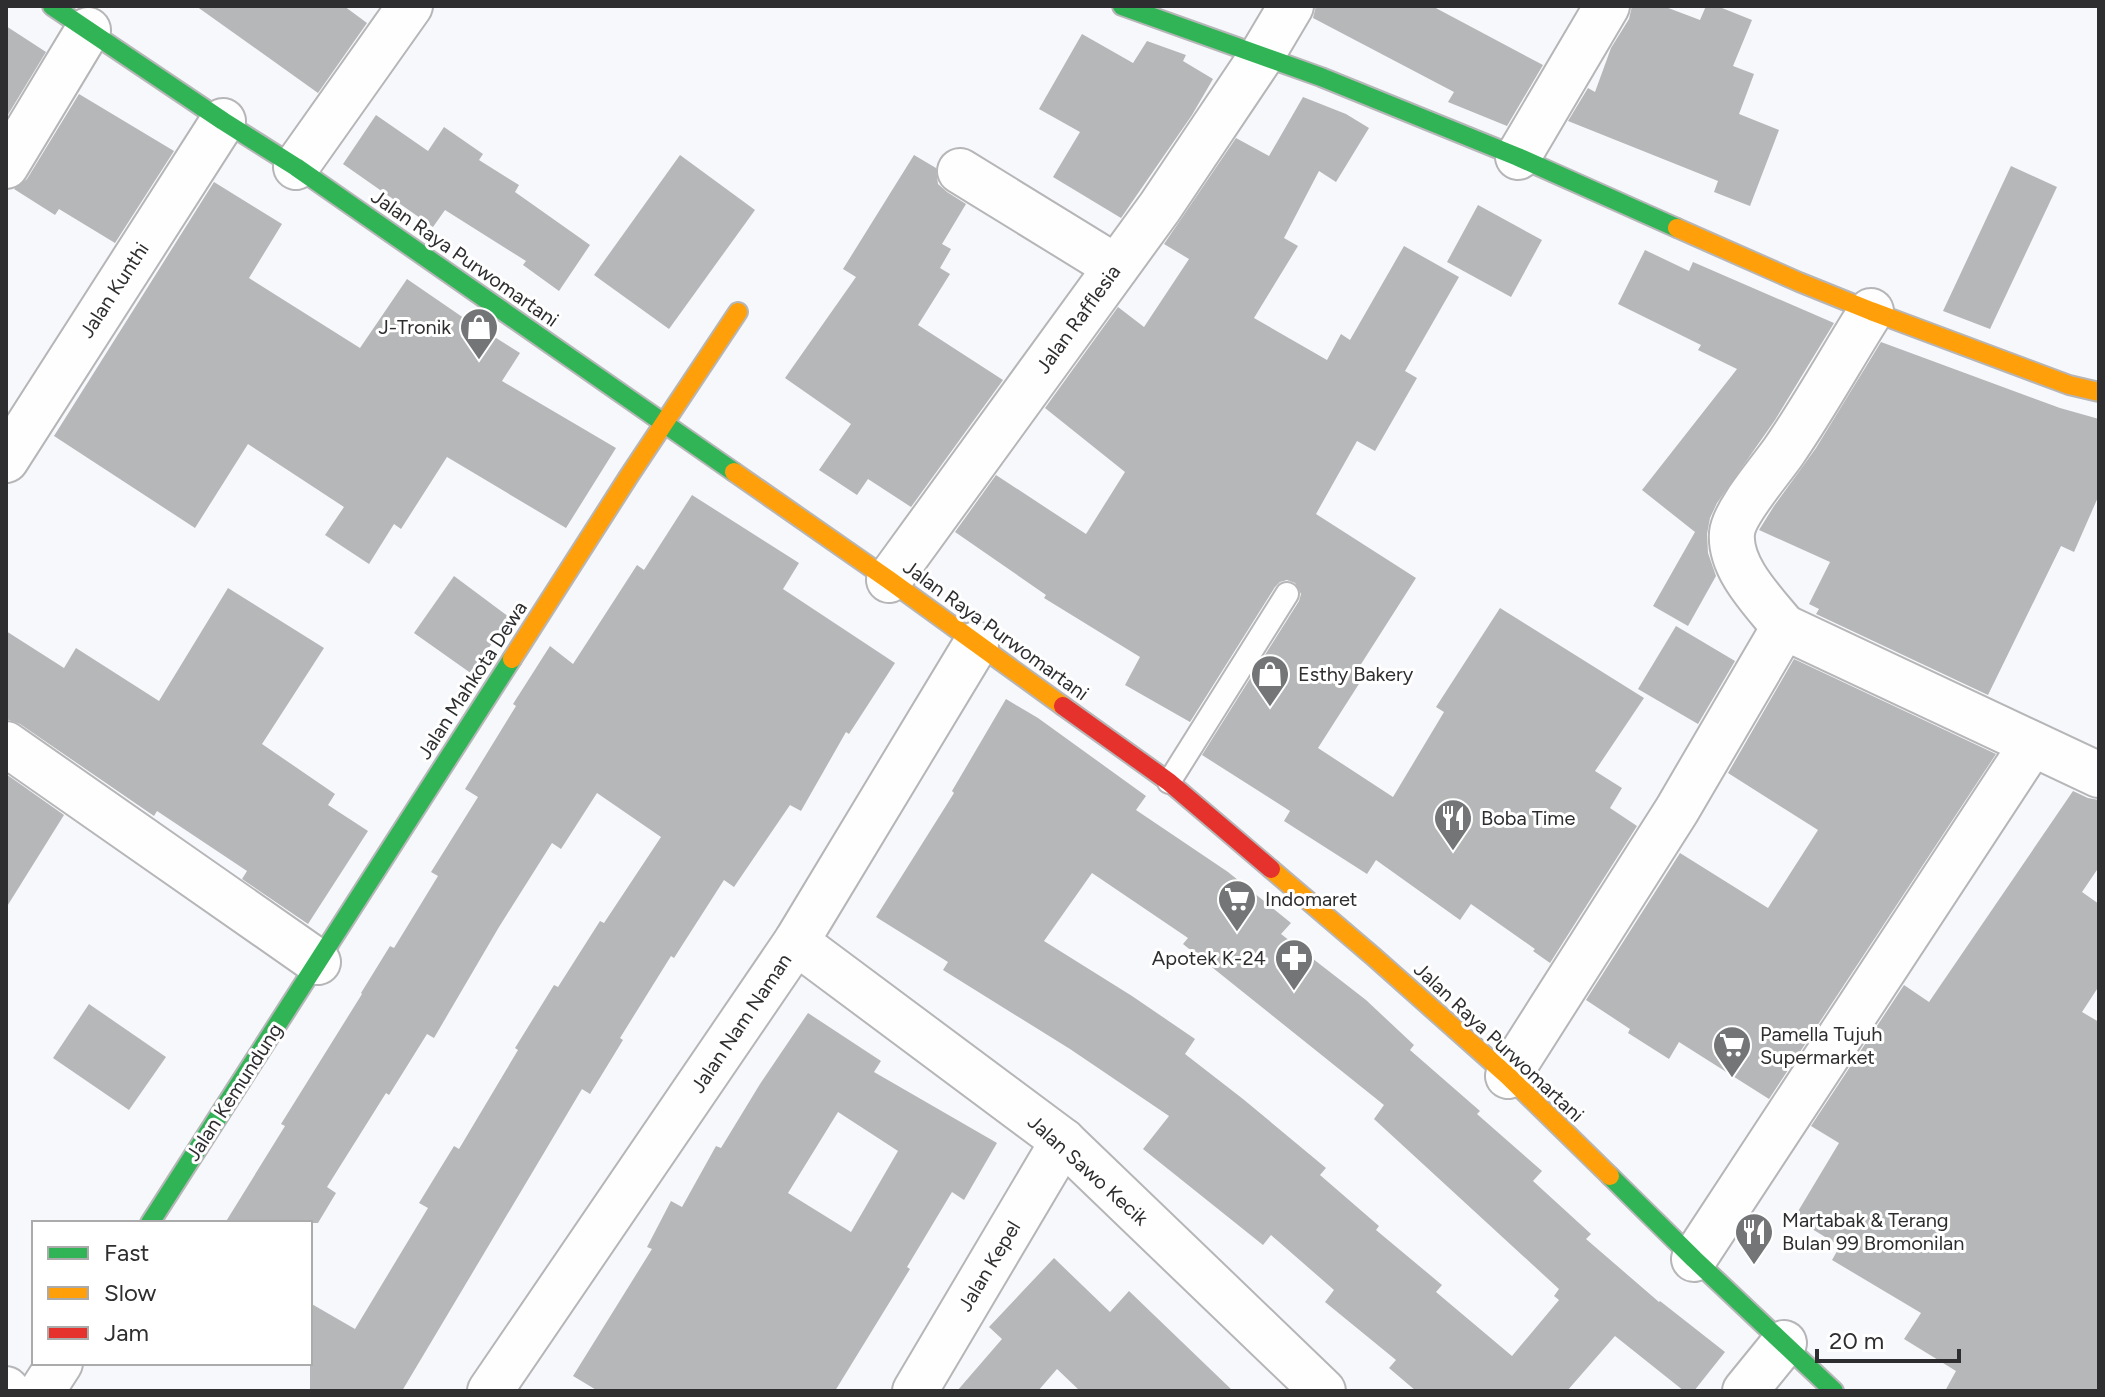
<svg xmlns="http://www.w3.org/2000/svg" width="2105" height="1397" viewBox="0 0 2105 1397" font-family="Figtree,sans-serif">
  <rect width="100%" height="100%" fill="#f7f8fb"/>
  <g fill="#b6b7b8" fill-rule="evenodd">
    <path d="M 196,6 L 344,6 L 367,23 L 318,93 Z"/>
    <path d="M 1316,6 L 1432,6 L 1543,65 L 1507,126 L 1448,102 L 1454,92 L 1313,18 Z"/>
    <path d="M 1632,6 L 1663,6 L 1700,20 L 1706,6 L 1717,6 L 1752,20 L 1733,66 L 1754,74 L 1739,114 L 1779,130 L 1750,206 L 1714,192 L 1718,181 L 1568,121 L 1588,88 L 1595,92 L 1611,48 L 1629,19 Z"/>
    <path d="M 6,26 L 46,52 L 6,118 Z"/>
    <path d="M 1082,34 L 1133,63 L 1147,41 L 1186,55 L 1183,61 L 1213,79 L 1192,115 L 1121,218 L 1053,177 L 1080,132 L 1039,109 Z"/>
    <path d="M 79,94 L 174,151 L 115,243 L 59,209 L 55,215 L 14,189 L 27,179 Z"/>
    <path d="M 1303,97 L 1346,114 L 1369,128 L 1336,182 L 1319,171 L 1284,238 L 1298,246 L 1254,318 L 1327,360 L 1341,334 L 1350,340 L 1404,246 L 1459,277 L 1405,371 L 1417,378 L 1375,451 L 1357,441 L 1316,514 L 1416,578 L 1356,672 L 1364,676 L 1318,748 L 1393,797 L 1444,712 L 1436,707 L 1500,608 L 1644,698 L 1595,771 L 1622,788 L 1610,808 L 1637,826 L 1550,963 L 1533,951 L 1535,949 L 1471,904 L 1460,920 L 1376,860 L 1367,874 L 1284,821 L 1290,811 L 1202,755 L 1299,601 L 1301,594 L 1295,583 L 1287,580 L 1280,582 L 1275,587 L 1190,722 L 1125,685 L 1140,657 L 1044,598 L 1046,595 L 955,532 L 996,475 L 1086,534 L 1125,472 L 1045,408 L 1118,307 L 1144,327 L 1189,259 L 1164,244 L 1236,138 L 1269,156 Z"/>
    <path d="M 376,115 L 428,151 L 444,127 L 483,154 L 479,160 L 519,185 L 515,192 L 590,245 L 559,291 L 523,265 L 526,261 L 445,210 L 433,227 L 343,164 Z"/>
    <path d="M 680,155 L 755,210 L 669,329 L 594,275 Z"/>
    <path d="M 914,155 L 936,168 L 938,184 L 947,192 L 966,204 L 942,244 L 951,249 L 940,268 L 950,274 L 918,325 L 1003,380 L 911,507 L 868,479 L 857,495 L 819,470 L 851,424 L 785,378 L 856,277 L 843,269 Z"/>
    <path d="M 2011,166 L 2057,187 L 1990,329 L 1943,311 Z"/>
    <path d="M 214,182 L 282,224 L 249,278 L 360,348 L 407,279 L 474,325 L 474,324 L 520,353 L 502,381 L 616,448 L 566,528 L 447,457 L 401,529 L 394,524 L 369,564 L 325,535 L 344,507 L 248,444 L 195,528 L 54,436 Z"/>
    <path d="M 1478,205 L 1542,240 L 1511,297 L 1447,262 Z"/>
    <path d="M 1645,250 L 1689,271 L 1693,262 L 1834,323 L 1775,420 L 1717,503 L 1710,518 L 1707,534 L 1708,553 L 1716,576 L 1688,626 L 1653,606 L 1695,532 L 1642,490 L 1737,369 L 1698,350 L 1701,345 L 1618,304 Z"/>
    <path d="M 1881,342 L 2060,408 L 2099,419 L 2099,495 L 2074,552 L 2061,546 L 1988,695 L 1816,614 L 1819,609 L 1809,604 L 1830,562 L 1759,530 L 1774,506 L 1816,448 Z"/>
    <path d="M 692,495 L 799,563 L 783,589 L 895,663 L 849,734 L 846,732 L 801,811 L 790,805 L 734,887 L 724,880 L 674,958 L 671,956 L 620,1038 L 623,1040 L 590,1094 L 582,1089 L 402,1391 L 310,1391 L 310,1303 L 355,1329 L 428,1208 L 419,1203 L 454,1146 L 459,1149 L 518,1050 L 515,1048 L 554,985 L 558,987 L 600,921 L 604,923 L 661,837 L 597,793 L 561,849 L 552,843 L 499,927 L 434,1038 L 427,1034 L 389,1095 L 386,1093 L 327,1187 L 336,1193 L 318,1223 L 225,1223 L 285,1126 L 281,1124 L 362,994 L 361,993 L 390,946 L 394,948 L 438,876 L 431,872 L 478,797 L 465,789 L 516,706 L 513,704 L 550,646 L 573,664 L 637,565 L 644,570 Z"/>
    <path d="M 454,576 L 509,617 L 472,674 L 414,633 Z"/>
    <path d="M 228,588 L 324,648 L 262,744 L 335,794 L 328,805 L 368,831 L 308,924 L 242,879 L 247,871 L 157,811 L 154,816 L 20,724 L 6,719 L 6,631 L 64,668 L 76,648 L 159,701 Z"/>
    <path d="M 1676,626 L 1735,661 L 1698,724 L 1638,689 Z"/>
    <path d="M 1794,659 L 1996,754 L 1769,1099 L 1679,1042 L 1669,1059 L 1628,1033 L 1630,1029 L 1586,1000 L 1680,853 L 1768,908 L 1818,830 L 1728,773 Z"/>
    <path d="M 1006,699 L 1038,718 L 1146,796 L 1136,810 L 1228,872 L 1291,923 L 1281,934 L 1366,1000 L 1414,1045 L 1410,1050 L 1480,1111 L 1477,1114 L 1542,1171 L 1533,1181 L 1591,1234 L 1586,1239 L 1659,1302 L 1660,1301 L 1725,1352 L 1694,1391 L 1684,1391 L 1615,1336 L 1567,1391 L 1416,1391 L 1389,1368 L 1396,1360 L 1325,1302 L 1334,1290 L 1271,1235 L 1263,1245 L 1143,1149 L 1169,1116 L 1070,1049 L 943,970 L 948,962 L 876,917 L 954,793 L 952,791 ZM 1092,873 L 1188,938 L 1183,944 L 1384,1105 L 1374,1119 L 1559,1289 L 1554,1296 L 1559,1300 L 1512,1356 L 1436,1292 L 1442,1285 L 1376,1230 L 1379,1226 L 1320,1175 L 1326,1168 L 1243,1099 L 1185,1054 L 1195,1039 L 1132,996 L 1044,941 Z"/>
    <path d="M 6,774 L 64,815 L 6,908 Z"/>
    <path d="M 2073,791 L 2088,798 L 2099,800 L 2099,867 L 2082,892 L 2099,904 L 2099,986 L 2082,1012 L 2099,1022 L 2099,1391 L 1945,1391 L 1956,1371 L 1904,1339 L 1921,1313 L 1832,1260 L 1840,1246 L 1794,1218 L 1839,1143 L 1811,1126 L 1904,985 L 1929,1002 Z"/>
    <path d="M 89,1004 L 166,1057 L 129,1110 L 53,1058 Z"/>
    <path d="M 808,1013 L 881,1061 L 874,1072 L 997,1143 L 964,1200 L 952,1192 L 907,1267 L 910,1269 L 835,1391 L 598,1391 L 573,1376 L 652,1249 L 647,1247 L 671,1201 L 682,1207 L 716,1146 L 721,1148 L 760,1084 ZM 838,1112 L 898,1151 L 851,1232 L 788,1193 Z"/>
    <path d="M 1054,1258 L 1110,1312 L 1129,1291 L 1233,1391 L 1080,1391 L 1057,1369 L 1038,1391 L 957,1391 L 1002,1339 L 989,1327 Z"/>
  </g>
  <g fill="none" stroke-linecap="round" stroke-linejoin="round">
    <defs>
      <path id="lane" d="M 1169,782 L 1287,594"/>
      <g id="street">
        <path d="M 1518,157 L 1607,6"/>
        <path d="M 6,166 L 88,30"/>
        <path d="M 296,167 L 410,6"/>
        <path d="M 960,171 L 1116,267"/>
        <path d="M 6,460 L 223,121"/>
        <path d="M 889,580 L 1160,207 L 1262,55 L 1291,6"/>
        <path d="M 1784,627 C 1764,602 1729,568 1732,533 C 1734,512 1771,470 1784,451 C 1815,406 1842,357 1871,311"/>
        <path d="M 6,744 L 318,962"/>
        <path d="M 796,942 L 1063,1141 L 1323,1391"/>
        <path d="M 1508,1076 L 1677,810 L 1784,627 L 2099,775"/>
        <path d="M 1694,1259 L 2032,744"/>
        <path d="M 6,1389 L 8,1391"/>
        <path d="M 42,1391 L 60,1363"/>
        <path d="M 490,1391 L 796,942 L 976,644"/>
        <path d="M 915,1391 L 1063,1141"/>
        <path d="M 1745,1391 L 1784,1343"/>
      </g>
      <g id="fast">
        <path d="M 52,6 L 223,121 L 296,167 L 734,472"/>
        <path d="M 1122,6 L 1321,77 L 1518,157 L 1677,228"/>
        <path d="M 1610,1176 L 1694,1259 L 1834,1391"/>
        <path d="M 150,1223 L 512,659"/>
      </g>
      <g id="slow">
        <path d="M 1677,228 L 1799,282 L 1871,311 L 2069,385 L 2099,392"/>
        <path d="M 734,472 L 889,580 L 1063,706"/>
        <path d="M 512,659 L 629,476 L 738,312"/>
        <path d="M 1271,869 L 1374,957 L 1508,1076 L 1610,1176"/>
      </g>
      <path id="jam" d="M 1063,706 L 1169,782 L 1271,869"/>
    </defs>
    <use href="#lane" stroke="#b6b6b8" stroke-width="26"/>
    <use href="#street" stroke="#b6b6b8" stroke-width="48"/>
    <use href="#fast" stroke="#b6b6b8" stroke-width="22"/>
    <use href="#slow" stroke="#b6b6b8" stroke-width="22"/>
    <use href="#jam" stroke="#b6b6b8" stroke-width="22"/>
    <use href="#lane" stroke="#fefefe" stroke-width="22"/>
    <use href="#street" stroke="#fefefe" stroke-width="44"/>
    <use href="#fast" stroke="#30b455" stroke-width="18"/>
    <use href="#slow" stroke="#ff9f0a" stroke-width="18"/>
    <use href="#jam" stroke="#e5322d" stroke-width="18"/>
  </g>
  <defs>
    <symbol id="shop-pin" viewBox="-11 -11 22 30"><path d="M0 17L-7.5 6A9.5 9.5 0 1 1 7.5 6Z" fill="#747577" stroke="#fff"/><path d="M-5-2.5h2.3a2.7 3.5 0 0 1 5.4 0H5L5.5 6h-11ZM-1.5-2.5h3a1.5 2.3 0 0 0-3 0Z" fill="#fff"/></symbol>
    <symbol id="restaurant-pin" viewBox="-11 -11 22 30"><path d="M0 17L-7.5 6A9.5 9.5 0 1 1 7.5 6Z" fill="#747577" stroke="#fff"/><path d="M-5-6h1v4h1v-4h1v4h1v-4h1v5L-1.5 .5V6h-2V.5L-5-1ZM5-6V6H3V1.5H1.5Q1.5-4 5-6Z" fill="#fff"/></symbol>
    <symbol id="supermarket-pin" viewBox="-11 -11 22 30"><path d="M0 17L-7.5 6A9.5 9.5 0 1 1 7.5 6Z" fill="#747577" stroke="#fff"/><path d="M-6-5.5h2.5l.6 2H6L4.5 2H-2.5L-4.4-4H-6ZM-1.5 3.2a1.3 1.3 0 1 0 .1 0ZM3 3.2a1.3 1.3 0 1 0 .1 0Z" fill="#fff"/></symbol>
    <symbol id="pharmacy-pin" viewBox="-11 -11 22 30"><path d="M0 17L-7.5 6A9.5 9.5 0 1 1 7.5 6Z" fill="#747577" stroke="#fff"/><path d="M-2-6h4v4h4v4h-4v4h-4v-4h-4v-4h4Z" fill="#fff"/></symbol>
  </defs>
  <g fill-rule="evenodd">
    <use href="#shop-pin" x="457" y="305" width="44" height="60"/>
    <use href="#shop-pin" x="1248" y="652" width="44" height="60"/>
    <use href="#restaurant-pin" x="1431" y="796" width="44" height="60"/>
    <use href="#supermarket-pin" x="1215" y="877" width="44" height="60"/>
    <use href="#pharmacy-pin" x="1272" y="936" width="44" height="60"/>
    <use href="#supermarket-pin" x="1710" y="1023" width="44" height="60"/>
    <use href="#restaurant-pin" x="1732" y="1210" width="44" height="60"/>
  </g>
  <g text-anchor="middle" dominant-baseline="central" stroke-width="6" stroke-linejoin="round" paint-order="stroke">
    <g font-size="20" fill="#2e2e30" stroke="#fff">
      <text transform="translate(465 258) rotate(35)">Jalan Raya Purwomartani</text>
      <text transform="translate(114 290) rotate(-57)">Jalan Kunthi</text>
      <text transform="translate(1078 319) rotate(-54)">Jalan Rafflesia</text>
      <text transform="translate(996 630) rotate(36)">Jalan Raya Purwomartani</text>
      <text transform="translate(472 680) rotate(-57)">Jalan Mahkota Dewa</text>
      <text transform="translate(741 1023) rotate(-56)">Jalan Nam Naman</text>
      <text transform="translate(1499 1042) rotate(43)">Jalan Raya Purwomartani</text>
      <text transform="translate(234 1092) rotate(-57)">Jalan Kemundung</text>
      <text transform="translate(1088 1170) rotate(42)">Jalan Sawo Kecik</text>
      <text transform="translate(989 1266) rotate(-59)">Jalan Kepel</text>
    </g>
    <g font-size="20" fill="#2e2e30" stroke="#fff" text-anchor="start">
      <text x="451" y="327" text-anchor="end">J-Tronik</text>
      <text x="1298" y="674">Esthy Bakery</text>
      <text x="1481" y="818">Boba Time</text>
      <text x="1265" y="899">Indomaret</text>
      <text x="1266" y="958" text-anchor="end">Apotek K-24</text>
      <text x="1760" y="1034">Pamella Tujuh<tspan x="1760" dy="23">Supermarket</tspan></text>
      <text x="1782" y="1220">Martabak &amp; Terang<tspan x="1782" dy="23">Bulan 99 Bromonilan</tspan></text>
    </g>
  </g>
  <rect width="2105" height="1397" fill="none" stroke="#2e2e30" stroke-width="16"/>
  <rect x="32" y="1221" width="280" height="144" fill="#ffffff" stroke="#ababac" stroke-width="2"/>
  <rect x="48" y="1247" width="40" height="12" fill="#30b455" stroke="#ababac" stroke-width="2"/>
  <text x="104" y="1261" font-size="24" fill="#2e2e30">Fast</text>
  <rect x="48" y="1287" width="40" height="12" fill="#ff9f0a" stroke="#ababac" stroke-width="2"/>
  <text x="104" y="1301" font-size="24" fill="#2e2e30">Slow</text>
  <rect x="48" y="1327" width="40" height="12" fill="#e5322d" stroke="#ababac" stroke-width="2"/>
  <text x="104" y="1341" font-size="24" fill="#2e2e30">Jam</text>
  <path d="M1817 1349v12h142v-12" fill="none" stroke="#2e2e30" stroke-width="4"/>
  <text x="1829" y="1349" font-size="24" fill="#2e2e30" stroke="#ffffff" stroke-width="6" paint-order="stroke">20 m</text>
</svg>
